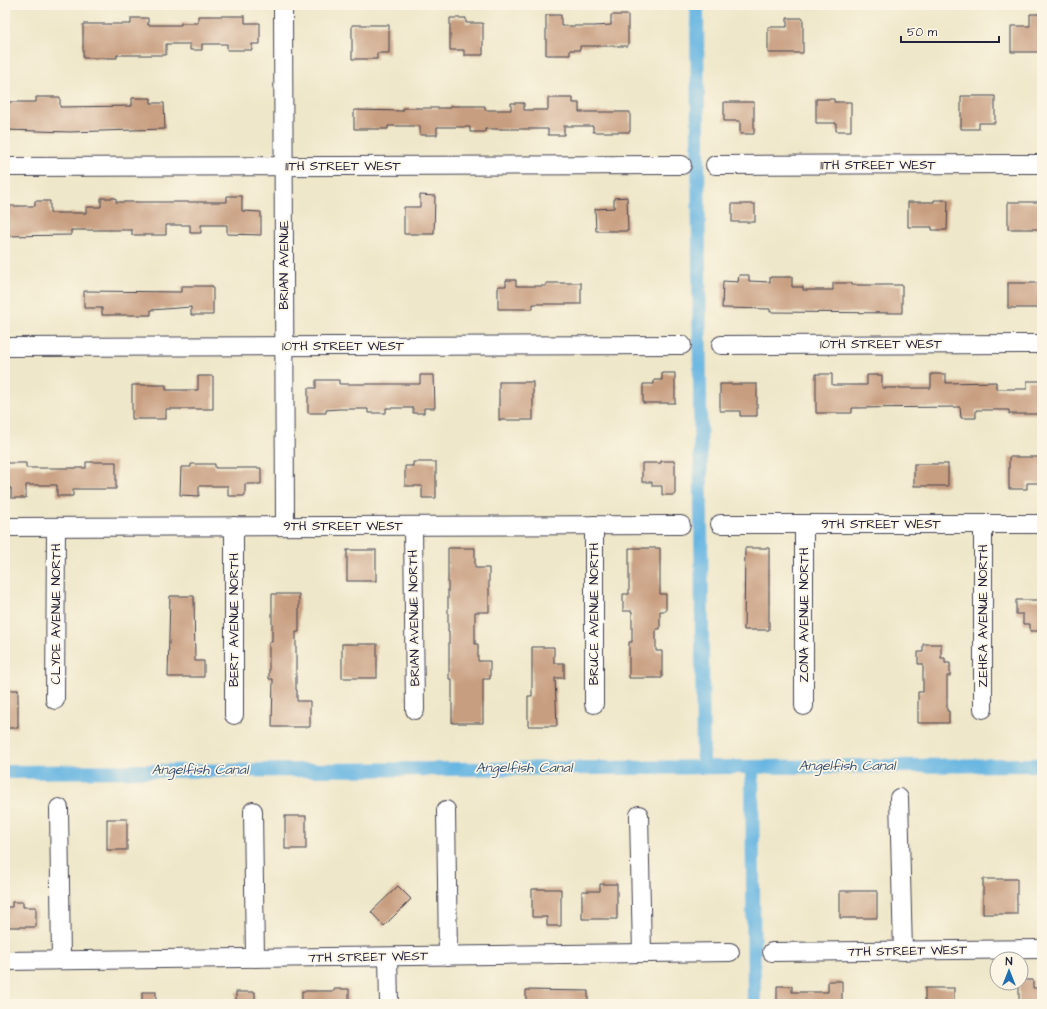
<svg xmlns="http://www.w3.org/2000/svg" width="1047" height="1009" viewBox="0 0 1047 1009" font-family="'Architects Daughter',sans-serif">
  <rect width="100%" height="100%" fill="#fcf5e5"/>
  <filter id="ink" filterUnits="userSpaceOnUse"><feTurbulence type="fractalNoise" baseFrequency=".025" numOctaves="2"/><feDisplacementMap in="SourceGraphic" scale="8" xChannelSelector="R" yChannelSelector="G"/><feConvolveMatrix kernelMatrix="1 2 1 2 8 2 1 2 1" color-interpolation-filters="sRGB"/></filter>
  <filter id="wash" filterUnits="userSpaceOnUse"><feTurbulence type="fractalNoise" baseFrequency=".012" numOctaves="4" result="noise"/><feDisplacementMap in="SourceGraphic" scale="16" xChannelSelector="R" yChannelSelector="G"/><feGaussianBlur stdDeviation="0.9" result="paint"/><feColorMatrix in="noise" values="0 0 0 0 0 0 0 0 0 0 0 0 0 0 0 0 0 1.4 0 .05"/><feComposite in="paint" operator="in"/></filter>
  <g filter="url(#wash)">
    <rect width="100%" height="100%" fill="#efe7c9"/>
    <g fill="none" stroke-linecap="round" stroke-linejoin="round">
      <g stroke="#68b6e2" stroke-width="14">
        <path d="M 697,8 L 703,767"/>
        <path d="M 752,767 L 754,1004"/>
        <path d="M 5,772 L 1042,765"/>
      </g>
    </g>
    <g id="blocks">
      <g fill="#c89e80">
        <path d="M 1030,14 L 1042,14 L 1042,52 L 1011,52 L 1011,26 L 1030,26 Z"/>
        <path d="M 546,15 L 561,15 L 561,26 L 594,26 L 611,25 L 611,15 L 628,15 L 628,46 L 580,46 L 580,50 L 570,50 L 570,55 L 546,55 Z"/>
        <path d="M 198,16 L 245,16 L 245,23 L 260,23 L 260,44 L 252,44 L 252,50 L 227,50 L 227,44 L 202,44 L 202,50 L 190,50 L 190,44 L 166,44 L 166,55 L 117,55 L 117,58 L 83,58 L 83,24 L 131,24 L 131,18 L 148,18 L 148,25 L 181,25 L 181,23 L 198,23 Z"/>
        <path d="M 450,18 L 466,18 L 466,23 L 483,23 L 483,55 L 464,55 L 464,50 L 450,50 Z"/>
        <path d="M 787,18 L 803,18 L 803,53 L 768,53 L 768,27 L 787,27 Z"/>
        <path d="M 352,25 L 389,25 L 389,53 L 377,53 L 377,59 L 352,59 Z"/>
        <path d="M 961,96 L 995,96 L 995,123 L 979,123 L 979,129 L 961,129 Z"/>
        <path d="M 36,97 L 60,97 L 60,107 L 132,106 L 132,98 L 151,98 L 151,103 L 164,103 L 165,129 L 70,132 L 5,130 L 5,102 L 36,102 Z"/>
        <path d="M 548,98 L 573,98 L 573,103 L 579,103 L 579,112 L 630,112 L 630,132 L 593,132 L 593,126 L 564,126 L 564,135 L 548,135 L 548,129 L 485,129 L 485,132 L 470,132 L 470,127 L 437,127 L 437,135 L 420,135 L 420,126 L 388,126 L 388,129 L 354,129 L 354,110 L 403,111 L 403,108 L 450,108 L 450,106 L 485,106 L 485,110 L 511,110 L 511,103 L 524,103 L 524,110 L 548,110 Z"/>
        <path d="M 816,99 L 834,99 L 834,102 L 851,102 L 851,131 L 836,131 L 836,123 L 816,123 Z"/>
        <path d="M 724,102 L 754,102 L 754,134 L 740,134 L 740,121 L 724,121 Z"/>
        <path d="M 420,195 L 435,196 L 434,234 L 404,234 L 404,207 L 420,207 Z"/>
        <path d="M 227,196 L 242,196 L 242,211 L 261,212 L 261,235 L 227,234 L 227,225 L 201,225 L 201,233 L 190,233 L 190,225 L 166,225 L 166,235 L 132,235 L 132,230 L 71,230 L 71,235 L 5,236 L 5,206 L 35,206 L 35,201 L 50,201 L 50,213 L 86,213 L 86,207 L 101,207 L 101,198 L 116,198 L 116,202 L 227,202 Z"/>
        <path d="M 627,197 L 628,231 L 596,231 L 595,209 L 614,208 L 614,198 Z"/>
        <path d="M 934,200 L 948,200 L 947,230 L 932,230 L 932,227 L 908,227 L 908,202 L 934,202 Z"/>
        <rect x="1008" y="202" width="34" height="27"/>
        <rect x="732" y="204" width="23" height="18"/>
        <path d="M 739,275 L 749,275 L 749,281 L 770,282 L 770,277 L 792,277 L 792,287 L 803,287 L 803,290 L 833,290 L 833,283 L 852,283 L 852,285 L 902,285 L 902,313 L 770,312 L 770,309 L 722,308 L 723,281 L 738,282 Z"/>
        <path d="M 506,280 L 516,280 L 516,286 L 546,286 L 546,283 L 581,283 L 581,304 L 533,304 L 533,309 L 498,309 L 498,286 L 506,286 Z"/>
        <rect x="1008" y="283" width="34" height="25"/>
        <path d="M 181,286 L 213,286 L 213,315 L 191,315 L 191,307 L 151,310 L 151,315 L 102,315 L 102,308 L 84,308 L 84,291 L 181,292 Z"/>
        <path d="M 662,373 L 675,373 L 675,403 L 643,403 L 643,384 L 654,384 L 654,380 L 662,380 Z"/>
        <path d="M 816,374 L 832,374 L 832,385 L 867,385 L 867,375 L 882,375 L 882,388 L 931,388 L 931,374 L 946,374 L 946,383 L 996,382 L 996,389 L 1027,389 L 1027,381 L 1042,381 L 1042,414 L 1009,414 L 1009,410 L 976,410 L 976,418 L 961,418 L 960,407 L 852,408 L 852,413 L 816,413 Z"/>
        <path d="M 420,375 L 434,375 L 435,408 L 424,408 L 424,413 L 413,413 L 413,408 L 386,408 L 386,413 L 368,413 L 368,409 L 339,409 L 326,410 L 326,413 L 308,413 L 308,388 L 316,388 L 316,380 L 339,380 L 339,384 L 420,384 Z"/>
        <path d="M 198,376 L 213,376 L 213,409 L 166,409 L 166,419 L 132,419 L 132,385 L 166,385 L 166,390 L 198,390 Z"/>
        <rect x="499" y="382" width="34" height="38"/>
        <path d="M 720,384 L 757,384 L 757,416 L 740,416 L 740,411 L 720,411 Z"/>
        <path d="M 1009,457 L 1042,457 L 1042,483 L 1027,483 L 1027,489 L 1009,489 Z"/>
        <path d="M 661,461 L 675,461 L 675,495 L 662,495 L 662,486 L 652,486 L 652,482 L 642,482 L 642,463 L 661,463 Z"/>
        <path d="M 86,462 L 116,462 L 116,489 L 73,489 L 73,496 L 57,496 L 57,485 L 26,485 L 26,498 L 11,498 L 11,488 L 5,488 L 5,463 L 26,463 L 26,468 L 86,468 Z"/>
        <path d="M 413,462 L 436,462 L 436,498 L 422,498 L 422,486 L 405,486 L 405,466 L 413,466 Z"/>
        <path d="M 191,464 L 215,464 L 215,468 L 261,468 L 261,484 L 245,484 L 245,496 L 228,496 L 228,486 L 199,486 L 199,496 L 180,495 L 181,467 L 191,467 Z"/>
        <rect x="914" y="464" width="34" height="22"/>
        <path d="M 448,548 L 475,548 L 475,568 L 489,568 L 489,612 L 475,612 L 475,644 L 478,644 L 478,661 L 490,661 L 490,679 L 483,679 L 483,723 L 452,723 L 452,679 L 449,679 L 449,631 L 448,631 Z"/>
        <path d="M 629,548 L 660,548 L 660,594 L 666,594 L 666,611 L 660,611 L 660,629 L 656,629 L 656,651 L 662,651 L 662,678 L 629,678 L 629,642 L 632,642 L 632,611 L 623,611 L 623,594 L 629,594 Z"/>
        <path d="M 745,548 L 769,548 L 769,630 L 744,630 Z"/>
        <rect x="347" y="550" width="29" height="31"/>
        <path d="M 272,594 L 299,594 L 299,632 L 296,632 L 296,690 L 297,690 L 297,701 L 310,701 L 310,727 L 272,727 L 273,679 L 269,679 L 269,642 L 272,642 Z"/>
        <path d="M 170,596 L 194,596 L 195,661 L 204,661 L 204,677 L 168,677 Z"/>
        <path d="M 1016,600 L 1042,600 L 1042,631 L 1030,631 L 1030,624 L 1023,624 L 1023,614 L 1016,614 Z"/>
        <rect x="342" y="644" width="35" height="34"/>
        <path d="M 923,644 L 941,644 L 941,658 L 945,658 L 945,663 L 950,663 L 950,676 L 947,676 L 947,711 L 949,711 L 949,723 L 918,723 L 918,692 L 923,692 L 923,664 L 918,664 L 918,652 L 923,652 Z"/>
        <path d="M 532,647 L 554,647 L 554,663 L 564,663 L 564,678 L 555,678 L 557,726 L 528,726 L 528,696 L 532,696 Z"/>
        <rect x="5" y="690" width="13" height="38"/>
        <rect x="285" y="816" width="21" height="33"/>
        <rect x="107" y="819" width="20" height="31"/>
        <rect x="983" y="879" width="34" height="35"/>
        <path d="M 600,884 L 617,884 L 617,919 L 582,919 L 582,891 L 600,891 Z"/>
        <path d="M 398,886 L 411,899 L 384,926 L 371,912 Z"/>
        <path d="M 532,889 L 561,889 L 561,926 L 547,926 L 547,917 L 532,917 Z"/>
        <rect x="840" y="891" width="37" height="27"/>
        <path d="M 12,902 L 23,902 L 23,907 L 36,907 L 36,927 L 5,927 L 5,907 L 12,907 Z"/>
        <path d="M 1021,980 L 1033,980 L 1033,988 L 1042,988 L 1042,1004 L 1019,1004 L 1019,983 L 1021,983 Z"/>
        <path d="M 828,981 L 842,981 L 842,1004 L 777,1004 L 777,986 L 792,986 L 792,992 L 828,992 Z"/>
        <rect x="925" y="988" width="29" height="16"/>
        <path d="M 334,989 L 349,989 L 349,1004 L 302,1004 L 302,991 L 334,991 Z"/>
        <path d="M 526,990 L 588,991 L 588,1004 L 526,1004 Z"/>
        <rect x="142" y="992" width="14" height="12"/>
        <rect x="236" y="992" width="19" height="12"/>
      </g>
    </g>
  </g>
  <g filter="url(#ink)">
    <use href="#blocks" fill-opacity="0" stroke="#414050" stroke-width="1"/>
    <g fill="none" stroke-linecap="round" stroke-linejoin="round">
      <defs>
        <g id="minor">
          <path d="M 283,5 L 285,526"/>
          <path d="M 715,165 L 1042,164"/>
          <path d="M 5,167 L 682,165"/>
          <path d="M 721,345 L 1042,344"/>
          <path d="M 5,347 L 682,345"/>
          <path d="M 720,524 L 1042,524"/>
          <path d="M 983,524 L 983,709"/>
          <path d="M 594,525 L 594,704"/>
          <path d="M 234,526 L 234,715"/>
          <path d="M 413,526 L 415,710"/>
          <path d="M 5,527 L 681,525"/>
          <path d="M 55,700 L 56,527"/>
          <path d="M 804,706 L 804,524"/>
          <path d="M 899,798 L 903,951"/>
          <path d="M 59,808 L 61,960"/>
          <path d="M 446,810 L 448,956"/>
          <path d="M 253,811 L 255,958"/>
          <path d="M 639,815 L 642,953"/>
          <path d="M 772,952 L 1042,949"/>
          <path d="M 388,957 L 389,1004"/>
          <path d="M 5,961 L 730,952"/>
        </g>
      </defs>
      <use href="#minor" stroke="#414050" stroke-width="20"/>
      <use href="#minor" stroke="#fff" stroke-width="18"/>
    </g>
  </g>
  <g text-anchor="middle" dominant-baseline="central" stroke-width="3.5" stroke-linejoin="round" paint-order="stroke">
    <g font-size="13" fill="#22223b" stroke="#fcf5e5">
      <text x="878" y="165">11TH STREET WEST</text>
      <text x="343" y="166">11TH STREET WEST</text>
      <text transform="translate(284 265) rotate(-90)">BRIAN AVENUE</text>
      <text x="881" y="344">10TH STREET WEST</text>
      <text x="343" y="346">10TH STREET WEST</text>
      <text x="881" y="524">9TH STREET WEST</text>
      <text x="343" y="526">9TH STREET WEST</text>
      <text transform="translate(56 614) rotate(-90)">CLYDE AVENUE NORTH</text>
      <text transform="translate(594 614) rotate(-90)">BRUCE AVENUE NORTH</text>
      <text transform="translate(804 615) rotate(-90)">ZONA AVENUE NORTH</text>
      <text transform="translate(983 616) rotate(-90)">ZEHRA AVENUE NORTH</text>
      <text transform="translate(414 618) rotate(-91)">BRIAN AVENUE NORTH</text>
      <text transform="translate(234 620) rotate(-90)">BERT AVENUE NORTH</text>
      <text transform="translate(907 951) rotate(-1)">7TH STREET WEST</text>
      <text transform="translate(368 957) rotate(-1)">7TH STREET WEST</text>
    </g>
    <g font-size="14" font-style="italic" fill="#3a5675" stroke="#fcf5e5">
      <text x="847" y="766">Angelfish Canal</text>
      <text x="524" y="768">Angelfish Canal</text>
      <text x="200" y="770">Angelfish Canal</text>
    </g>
  </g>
  <rect width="1047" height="1009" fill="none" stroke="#fcf5e5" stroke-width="20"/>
  <g transform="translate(1009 971)"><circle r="19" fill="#fcf5e5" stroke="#a5a1a1"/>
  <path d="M0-3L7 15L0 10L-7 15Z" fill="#1f6fb2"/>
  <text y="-6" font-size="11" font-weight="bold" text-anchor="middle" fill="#22223b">N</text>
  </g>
  <path d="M901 36v6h98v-6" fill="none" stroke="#22223b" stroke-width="2"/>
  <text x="907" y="36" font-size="12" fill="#22223b" stroke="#fcf5e5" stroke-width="3" paint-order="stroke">50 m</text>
</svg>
